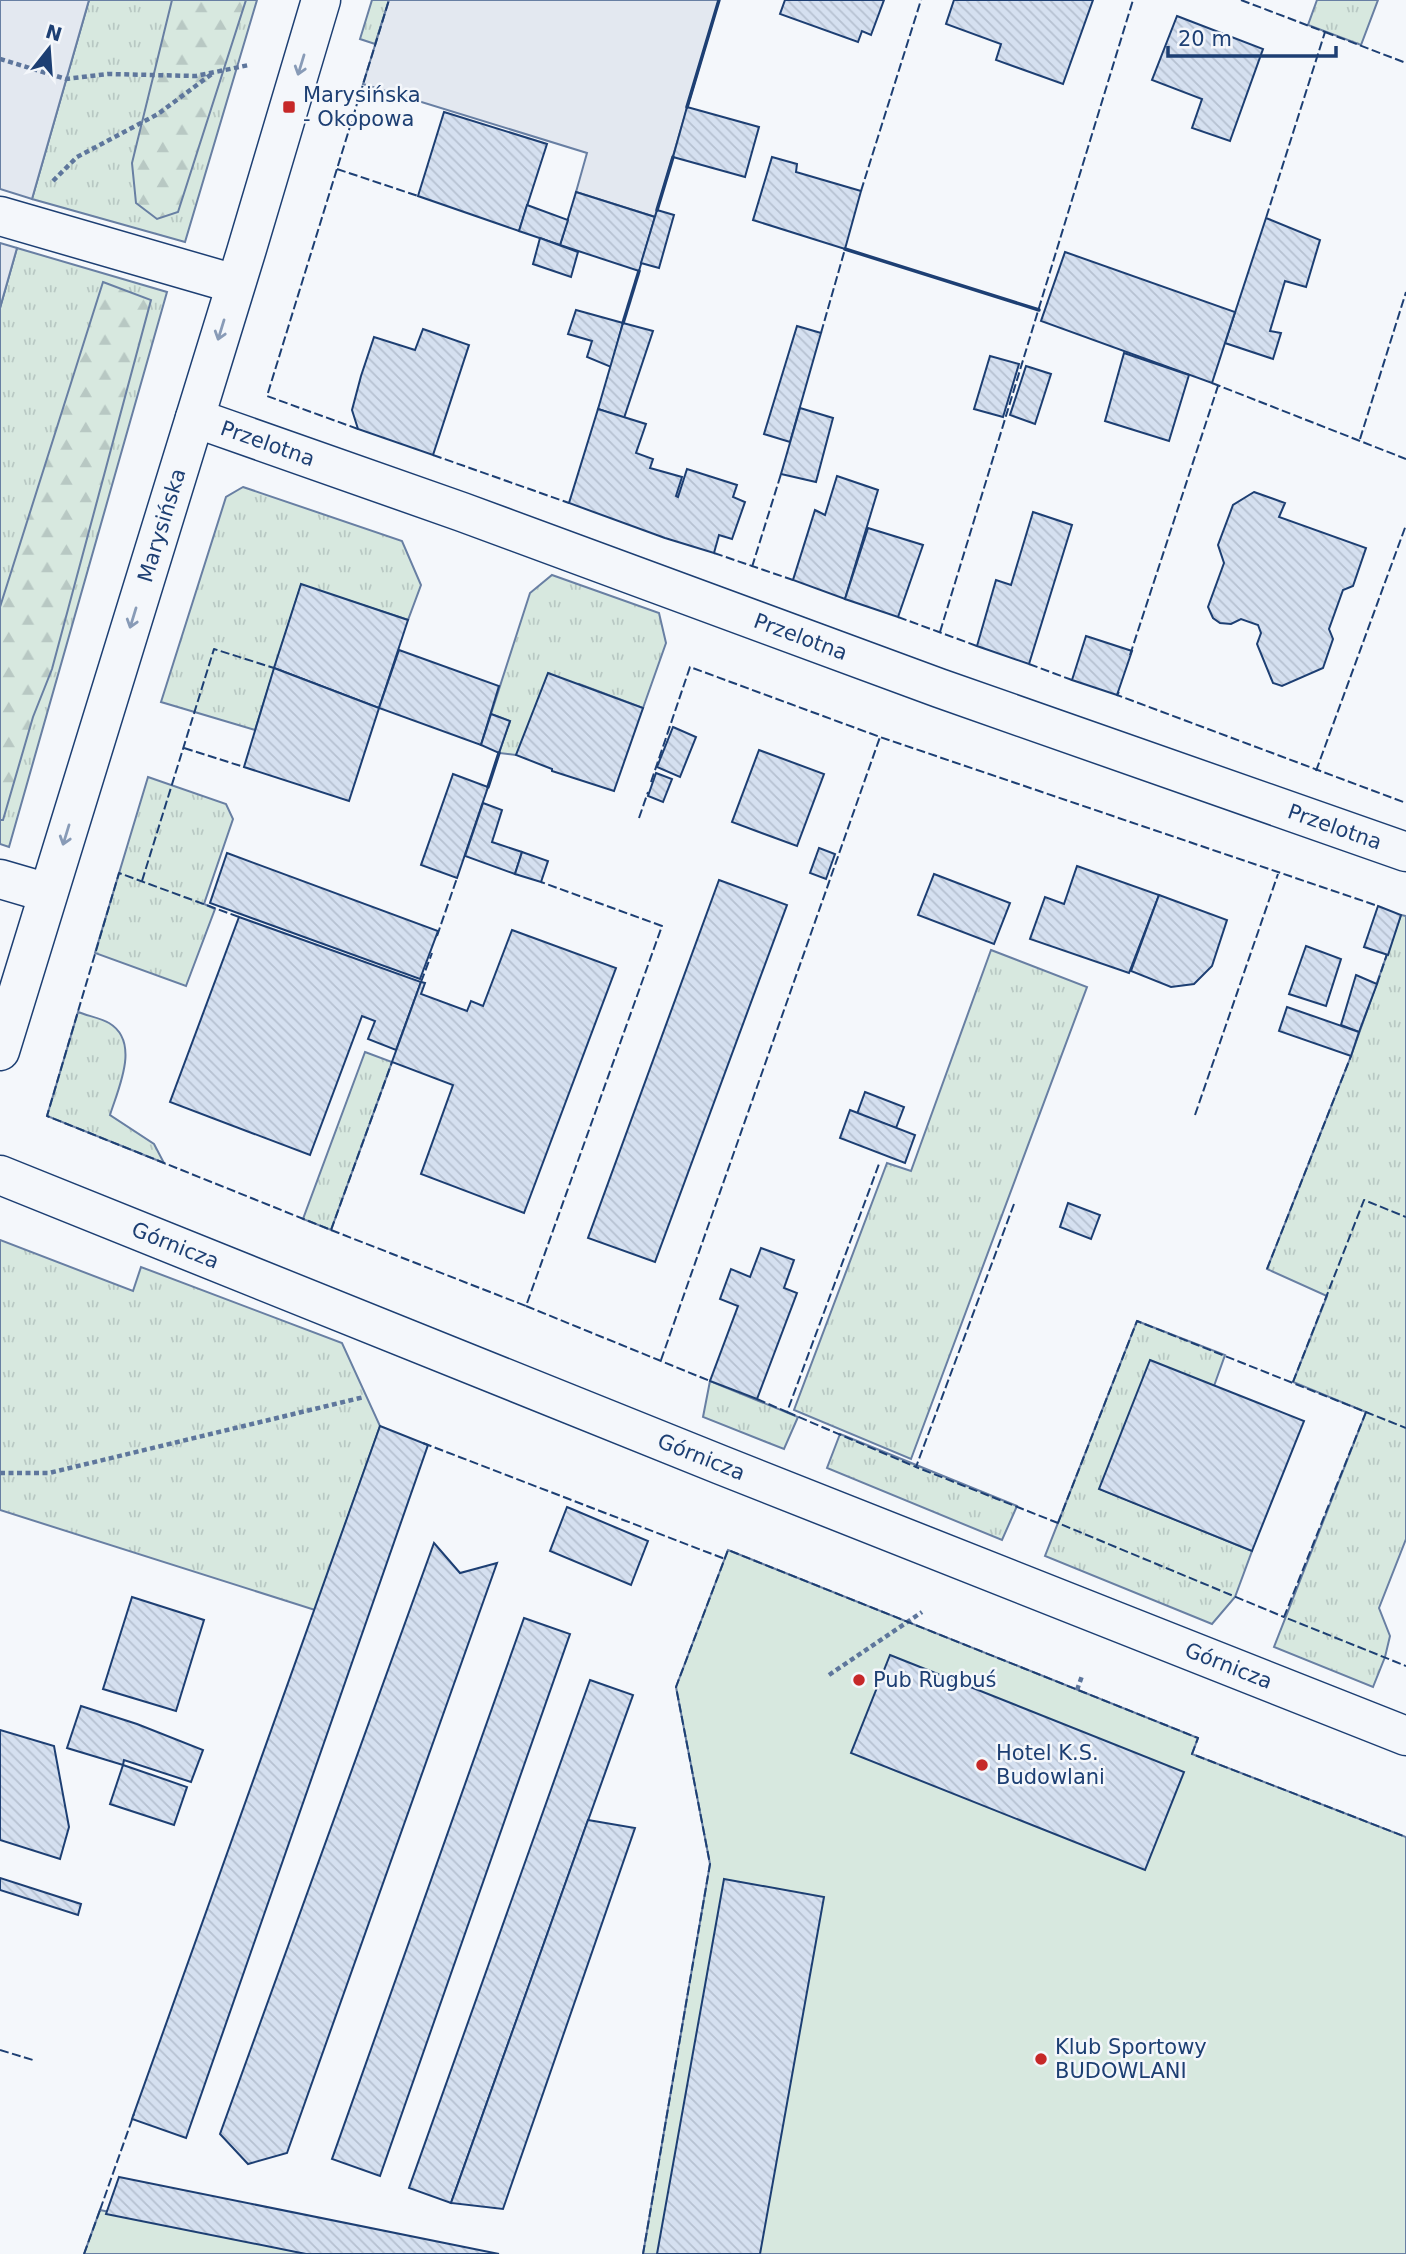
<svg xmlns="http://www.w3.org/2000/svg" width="1406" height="2254" viewBox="0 0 1406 2254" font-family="'DejaVu Sans',sans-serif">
  <defs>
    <pattern id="grass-tufts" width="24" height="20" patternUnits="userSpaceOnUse" patternTransform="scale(1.75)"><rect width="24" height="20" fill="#d7e8df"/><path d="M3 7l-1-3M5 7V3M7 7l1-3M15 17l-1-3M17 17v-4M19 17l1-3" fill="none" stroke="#b8c8c3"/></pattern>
    <pattern id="forest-firs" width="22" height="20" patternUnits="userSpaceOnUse" patternTransform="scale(1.75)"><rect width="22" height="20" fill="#d7e8df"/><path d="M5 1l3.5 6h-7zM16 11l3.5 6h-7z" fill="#b8c8c3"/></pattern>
    <pattern id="building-back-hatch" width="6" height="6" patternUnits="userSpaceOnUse" patternTransform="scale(1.75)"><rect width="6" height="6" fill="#d5e0f0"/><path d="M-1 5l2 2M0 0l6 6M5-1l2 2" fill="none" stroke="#b6c1d1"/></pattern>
  </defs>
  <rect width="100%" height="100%" fill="#f4f7fb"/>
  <g fill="url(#grass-tufts)" stroke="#687fa3" stroke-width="2">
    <path d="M 89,0 L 257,0 L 185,242 L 32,199 Z"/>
    <path d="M 372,0 L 389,0 L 375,44 L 360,39 Z"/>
    <path d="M 1317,0 L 1378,0 L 1361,45 L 1308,25 Z"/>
    <path d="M 17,248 L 167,292 L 9,847 L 0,844 L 0,308 Z"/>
    <path d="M 243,487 L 402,541 L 421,585 L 408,620 L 301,585 L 255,730 L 161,702 L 226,497 Z"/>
    <path d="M 552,575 L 659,613 L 666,643 L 643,708 L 579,684 L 516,755 L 499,753 L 510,721 L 491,714 L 530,593 Z"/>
    <path d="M 148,777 L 226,804 L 233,819 L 204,904 L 215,909 L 186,986 L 95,953 Z"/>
    <path d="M 1401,915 L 1406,916 L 1406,1539 L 1379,1608 L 1390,1636 L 1385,1657 L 1373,1687 L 1274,1647 L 1366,1412 L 1293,1382 L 1327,1296 L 1267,1269 L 1351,1056 Z"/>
    <path d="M 991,950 L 1087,987 L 911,1459 L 794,1410 L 887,1163 L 911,1171 Z"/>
    <path d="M 78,1012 C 88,1016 100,1018 109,1023 C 141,1042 118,1089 110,1115 L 154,1144 L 164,1163 L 47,1116 Z"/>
    <path d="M 365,1052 L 392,1062 L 331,1230 L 303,1219 Z"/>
    <path d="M 0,1240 L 133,1291 L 141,1267 L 342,1343 L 380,1426 L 315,1610 L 0,1510 Z"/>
    <path d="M 1137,1321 L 1225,1355 L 1214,1386 L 1100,1489 L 1252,1551 L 1235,1597 L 1212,1624 L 1045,1556 Z"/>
    <path d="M 710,1381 L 798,1417 L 784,1449 L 703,1417 Z"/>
    <path d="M 840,1434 L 1017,1506 L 1002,1540 L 827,1468 Z"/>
  </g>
  <g fill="url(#forest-firs)" stroke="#687fa3" stroke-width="2">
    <path d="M 172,0 L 246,0 L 178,212 L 157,219 L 136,203 L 132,163 Z"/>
    <path d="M 103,282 L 151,300 L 52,669 L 33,717 L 3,820 L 0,820 L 0,607 Z"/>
  </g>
  <g fill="#d7e8df" stroke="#687fa3" stroke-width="2">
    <path d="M 728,1550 L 1198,1738 L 1192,1754 L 1406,1837 L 1406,2254 L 643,2254 L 710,1864 L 676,1687 Z"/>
    <path d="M 100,2210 L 311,2254 L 84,2254 Z"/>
  </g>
  <g fill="#e3e8f0" stroke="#687fa3" stroke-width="2">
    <path d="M 0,0 L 89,0 L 32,199 L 0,189 Z"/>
    <path d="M 389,0 L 719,0 L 655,217 L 576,192 L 587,153 L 363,84 Z"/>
    <path d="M 0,243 L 17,248 L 0,308 Z"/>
  </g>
  <g fill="url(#building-back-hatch)" stroke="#1d3f73" stroke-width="2">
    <path d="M 785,0 L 884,0 L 871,35 L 862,31 L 858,42 L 780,14 Z"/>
    <path d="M 954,0 L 1093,0 L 1063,84 L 996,60 L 1001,44 L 946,24 Z"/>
    <path d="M 1177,16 L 1263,49 L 1230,141 L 1192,128 L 1202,99 L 1152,80 Z"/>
    <path d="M 687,107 L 759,127 L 745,177 L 673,157 Z"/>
    <path d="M 444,112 L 547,144 L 519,231 L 418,196 Z"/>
    <path d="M 772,157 L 797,164 L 796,172 L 861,191 L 845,249 L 753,220 Z"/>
    <path d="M 576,192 L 655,217 L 639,271 L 560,245 Z"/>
    <path d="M 527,205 L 568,220 L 560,245 L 519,231 Z"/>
    <path d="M 657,210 L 674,215 L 659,268 L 641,263 Z"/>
    <path d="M 1266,218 L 1320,240 L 1306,287 L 1285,281 L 1270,331 L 1281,333 L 1273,359 L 1225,343 Z"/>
    <path d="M 540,238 L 578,252 L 571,277 L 533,264 Z"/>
    <path d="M 1065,252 L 1235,312 L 1212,383 L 1041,321 Z"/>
    <path d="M 576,310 L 623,323 L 611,367 L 587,357 L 592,341 L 568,334 Z"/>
    <path d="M 623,323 L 653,331 L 624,418 L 598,409 Z"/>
    <path d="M 797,326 L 821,333 L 790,442 L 764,434 Z"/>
    <path d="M 423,329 L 469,345 L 433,455 L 358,429 L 352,410 L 361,376 L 374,337 L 415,350 Z"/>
    <path d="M 1124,353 L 1189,375 L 1169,441 L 1105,421 Z"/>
    <path d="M 990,356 L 1019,364 L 1003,417 L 974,409 Z"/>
    <path d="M 1026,366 L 1051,374 L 1035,424 L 1010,415 Z"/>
    <path d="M 800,408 L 833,418 L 816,482 L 781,474 Z"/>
    <path d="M 598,409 L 646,424 L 636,453 L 653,459 L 650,468 L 682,477 L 676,496 L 678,497 L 687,469 L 737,485 L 733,497 L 745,502 L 732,539 L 719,535 L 714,553 L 665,538 L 569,503 Z"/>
    <path d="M 837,476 L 878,490 L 845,599 L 793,580 L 815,510 L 825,515 Z"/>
    <path d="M 1254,492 L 1285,503 L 1279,517 L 1366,548 L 1353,586 L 1343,590 L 1329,629 L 1333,639 L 1323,668 L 1282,686 L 1273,683 L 1257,644 L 1261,633 L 1258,625 L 1241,619 L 1231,624 L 1220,623 L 1213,618 L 1208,607 L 1224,563 L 1218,545 L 1233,505 Z"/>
    <path d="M 1033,512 L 1072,525 L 1029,664 L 977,646 L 996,580 L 1011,585 Z"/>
    <path d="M 868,528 L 923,545 L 898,617 L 845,599 Z"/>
    <path d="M 301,584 L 408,620 L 379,708 L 274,668 Z"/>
    <path d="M 1086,636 L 1132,651 L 1117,695 L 1072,680 Z"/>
    <path d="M 399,650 L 499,686 L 481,745 L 379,708 Z"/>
    <path d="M 274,668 L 379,708 L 349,801 L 244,767 Z"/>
    <path d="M 548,673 L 643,708 L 614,791 L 552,771 L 552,769 L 516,755 Z"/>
    <path d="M 491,714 L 510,721 L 499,753 L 481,745 Z"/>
    <path d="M 673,727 L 696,737 L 680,777 L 657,767 Z"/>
    <path d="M 759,750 L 824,774 L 797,846 L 732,822 Z"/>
    <path d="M 656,773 L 672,779 L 663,802 L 648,796 Z"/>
    <path d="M 453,774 L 488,787 L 457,878 L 421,865 Z"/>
    <path d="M 483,803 L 502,810 L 492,842 L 522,852 L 515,874 L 465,856 Z"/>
    <path d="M 819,848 L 835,854 L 826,879 L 810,873 Z"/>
    <path d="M 522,852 L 548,861 L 541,882 L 515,874 Z"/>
    <path d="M 227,853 L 438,931 L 420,979 L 210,903 Z"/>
    <path d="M 1077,866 L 1159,895 L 1129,973 L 1030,939 L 1045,897 L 1064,904 Z"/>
    <path d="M 934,874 L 1010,903 L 994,944 L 918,915 Z"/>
    <path d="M 719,880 L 787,905 L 655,1262 L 588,1238 Z"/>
    <path d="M 1159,895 L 1227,920 L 1212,966 L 1194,984 L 1171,987 L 1131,971 Z"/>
    <path d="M 1378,906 L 1401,915 L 1388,955 L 1364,947 Z"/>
    <path d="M 239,917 L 421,982 L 396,1050 L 368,1039 L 375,1021 L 362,1016 L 310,1155 L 170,1102 Z"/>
    <path d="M 512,930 L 616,968 L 524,1213 L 421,1174 L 453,1085 L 392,1062 L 421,982 L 425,983 L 421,994 L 467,1011 L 471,1001 L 483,1006 Z"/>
    <path d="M 1306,946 L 1341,959 L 1326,1006 L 1289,994 Z"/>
    <path d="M 1356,975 L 1377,984 L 1359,1032 L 1341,1025 Z"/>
    <path d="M 1287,1007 L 1359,1032 L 1351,1056 L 1279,1031 Z"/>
    <path d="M 865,1092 L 904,1107 L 896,1128 L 857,1114 Z"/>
    <path d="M 850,1110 L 915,1135 L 905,1163 L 840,1138 Z"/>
    <path d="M 1068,1203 L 1100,1215 L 1091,1239 L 1060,1227 Z"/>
    <path d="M 761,1248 L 794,1260 L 784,1288 L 797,1293 L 757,1399 L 710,1381 L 738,1306 L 720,1299 L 731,1269 L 750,1277 Z"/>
    <path d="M 1150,1360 L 1304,1421 L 1252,1551 L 1099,1489 Z"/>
    <path d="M 380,1426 L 428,1445 L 186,2138 L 132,2119 Z"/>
    <path d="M 567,1507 L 648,1541 L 631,1585 L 550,1551 Z"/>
    <path d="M 434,1543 L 460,1573 L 497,1563 L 287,2153 L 248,2164 L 220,2134 Z"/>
    <path d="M 132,1597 L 204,1620 L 176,1711 L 103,1689 Z"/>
    <path d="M 524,1618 L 570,1634 L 380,2176 L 332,2159 Z"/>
    <path d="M 890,1655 L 1184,1772 L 1145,1870 L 851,1753 Z"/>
    <path d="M 590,1680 L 633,1695 L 451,2203 L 409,2188 Z"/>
    <path d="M 81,1706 L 137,1724 L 203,1750 L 191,1782 L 124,1760 L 123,1765 L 67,1748 Z"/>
    <path d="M 0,1730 L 54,1746 L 69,1827 L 60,1859 L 0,1840 Z"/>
    <path d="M 123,1765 L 187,1787 L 174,1825 L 110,1804 Z"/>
    <path d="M 588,1820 L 635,1828 L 503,2209 L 451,2203 Z"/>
    <path d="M 0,1878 L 81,1904 L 78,1915 L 0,1890 Z"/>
    <path d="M 724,1879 L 824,1897 L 760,2254 L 657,2254 Z"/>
    <path d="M 119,2177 L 499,2254 L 306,2254 L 106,2214 Z"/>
  </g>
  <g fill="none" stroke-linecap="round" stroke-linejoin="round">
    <defs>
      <g id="minor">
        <path d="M 0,216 L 235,284"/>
        <path id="s1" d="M 195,418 L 462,512 L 939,688 L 1406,852"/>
        <path d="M 0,879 L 48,893"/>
        <path id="s2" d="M 0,1051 L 246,252 L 321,0"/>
        <path id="s3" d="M 0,1175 L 721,1465 L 1406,1736"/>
      </g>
    </defs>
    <use href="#minor" stroke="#1d3f73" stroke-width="41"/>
    <g stroke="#5e769c" stroke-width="4.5" stroke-dasharray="5 3.5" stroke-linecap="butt">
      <path d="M 0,59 L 66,79 L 108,74 L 196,76 L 249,65"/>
      <path d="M 53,181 L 77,157 L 158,114 L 213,73"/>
      <path d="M 0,1473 L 49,1473 L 364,1397"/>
      <path d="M 829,1675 L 922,1612"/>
      <path d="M 1077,1690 L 1082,1676"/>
    </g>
    <use href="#minor" stroke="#f4f7fb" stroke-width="38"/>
    <g stroke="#1d3f73" stroke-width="2" stroke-dasharray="9 3.5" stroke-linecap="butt">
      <path d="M 1241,0 L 1325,32 L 1266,218"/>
      <path d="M 1325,32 L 1406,63"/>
      <path d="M 337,169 L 418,196"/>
      <path d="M 861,191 L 921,0"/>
      <path d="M 821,333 L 845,249"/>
      <path d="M 1212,383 L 1406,459"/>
      <path d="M 358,429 L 267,396 L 389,0"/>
      <path d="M 1360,439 L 1406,292"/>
      <path d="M 433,455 L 569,503"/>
      <path d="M 714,553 L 793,580"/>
      <path d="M 752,567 L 781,474"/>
      <path d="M 898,617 L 977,646"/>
      <path d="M 940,632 L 1133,0"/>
      <path d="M 1130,655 L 1218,386"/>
      <path d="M 1029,664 L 1072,680"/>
      <path d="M 1119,692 L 1117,695 L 1406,803"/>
      <path d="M 184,748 L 244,767"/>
      <path d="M 1316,771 L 1406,525"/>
      <path d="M 651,782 L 690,667 L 880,737 L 1378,906"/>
      <path d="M 639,818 L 648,792"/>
      <path d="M 142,881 L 214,649 L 274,668"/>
      <path d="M 239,917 L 119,873 L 47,1116 L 331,1230 L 392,1062"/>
      <path d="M 437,936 L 457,878"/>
      <path d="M 421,982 L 432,953"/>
      <path d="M 1377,984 L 1387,954"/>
      <path d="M 1195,1115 L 1278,874"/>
      <path d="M 1014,1204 L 916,1467 L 1058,1523 L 1284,1617"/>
      <path d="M 331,1230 L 526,1306 L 662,926 L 541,882"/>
      <path d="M 1267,1269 L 1351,1056"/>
      <path d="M 526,1306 L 710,1381"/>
      <path d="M 661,1360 L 880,737"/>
      <path d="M 1293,1382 L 1364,1200 L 1406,1217"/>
      <path d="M 757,1399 L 787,1412 L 879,1164"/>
      <path d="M 787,1412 L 916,1467"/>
      <path d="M 1366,1412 L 1284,1617 L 1406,1666"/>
      <path d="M 423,1443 L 725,1559"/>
      <path d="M 1058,1523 L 1137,1321 L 1406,1428"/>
      <path d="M 0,2050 L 33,2060"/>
      <path d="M 100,2210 L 134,2114"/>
      <path d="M 84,2254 L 100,2210 L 102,2210"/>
      <path d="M 643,2254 L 710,1864 L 676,1687 L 728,1550 L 1198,1738 L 1192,1754 L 1406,1837"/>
    </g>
    <g stroke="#1d3f73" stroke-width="3.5">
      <path d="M 687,107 L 719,0"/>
      <path d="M 657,210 L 673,157"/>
      <path d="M 845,249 L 1039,310"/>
      <path d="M 623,323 L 639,271"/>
      <path d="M 488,787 L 499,753"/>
    </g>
  </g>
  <defs><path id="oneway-shaft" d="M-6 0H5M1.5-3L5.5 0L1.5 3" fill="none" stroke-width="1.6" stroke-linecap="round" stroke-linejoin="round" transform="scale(1.75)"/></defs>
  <g stroke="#889bb7">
    <use href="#oneway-shaft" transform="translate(301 65) rotate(107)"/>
    <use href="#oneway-shaft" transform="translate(221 330) rotate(107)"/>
    <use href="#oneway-shaft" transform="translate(133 618) rotate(107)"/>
    <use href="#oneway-shaft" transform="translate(66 835) rotate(107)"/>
  </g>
  <g fill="#c62828" stroke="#f4f7fb" stroke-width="2.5">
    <rect x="282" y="100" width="14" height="14" rx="3.5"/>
    <circle cx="859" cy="1680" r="7"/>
    <circle cx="982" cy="1765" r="7"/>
    <circle cx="1041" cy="2059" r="7"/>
  </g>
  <g text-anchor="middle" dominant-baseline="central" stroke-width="5" stroke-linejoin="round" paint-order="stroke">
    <g font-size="21" fill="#1d3f73" stroke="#f4f7fb" text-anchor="start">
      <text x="303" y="95">Marysińska<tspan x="303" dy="24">- Okopowa</tspan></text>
      <text x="873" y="1680">Pub Rugbuś</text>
      <text x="996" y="1753">Hotel K.S.<tspan x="996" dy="24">Budowlani</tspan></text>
      <text x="1055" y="2047">Klub Sportowy<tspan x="1055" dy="24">BUDOWLANI</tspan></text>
    </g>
    <g font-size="21" fill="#1d3f73" stroke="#f4f7fb">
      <text stroke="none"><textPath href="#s1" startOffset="77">Przelotna</textPath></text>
      <text stroke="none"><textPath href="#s2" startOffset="550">Marysińska</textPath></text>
      <text stroke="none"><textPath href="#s1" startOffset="644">Przelotna</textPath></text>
      <text stroke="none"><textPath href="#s1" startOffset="1211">Przelotna</textPath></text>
      <text stroke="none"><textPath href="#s3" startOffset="189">Górnicza</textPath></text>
      <text stroke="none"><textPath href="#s3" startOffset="756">Górnicza</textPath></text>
      <text stroke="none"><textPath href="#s3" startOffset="1323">Górnicza</textPath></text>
    </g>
  </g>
  <g transform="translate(49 49) rotate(17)" stroke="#f4f7fb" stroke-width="5" paint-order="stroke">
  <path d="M0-5L12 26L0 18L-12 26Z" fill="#1d3f73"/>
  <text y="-10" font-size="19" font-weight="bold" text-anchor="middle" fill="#1d3f73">N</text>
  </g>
  <path d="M1168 46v10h168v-10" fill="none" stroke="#1d3f73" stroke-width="3.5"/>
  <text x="1178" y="46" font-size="21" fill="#1d3f73" stroke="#f4f7fb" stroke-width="5" paint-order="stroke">20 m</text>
</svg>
